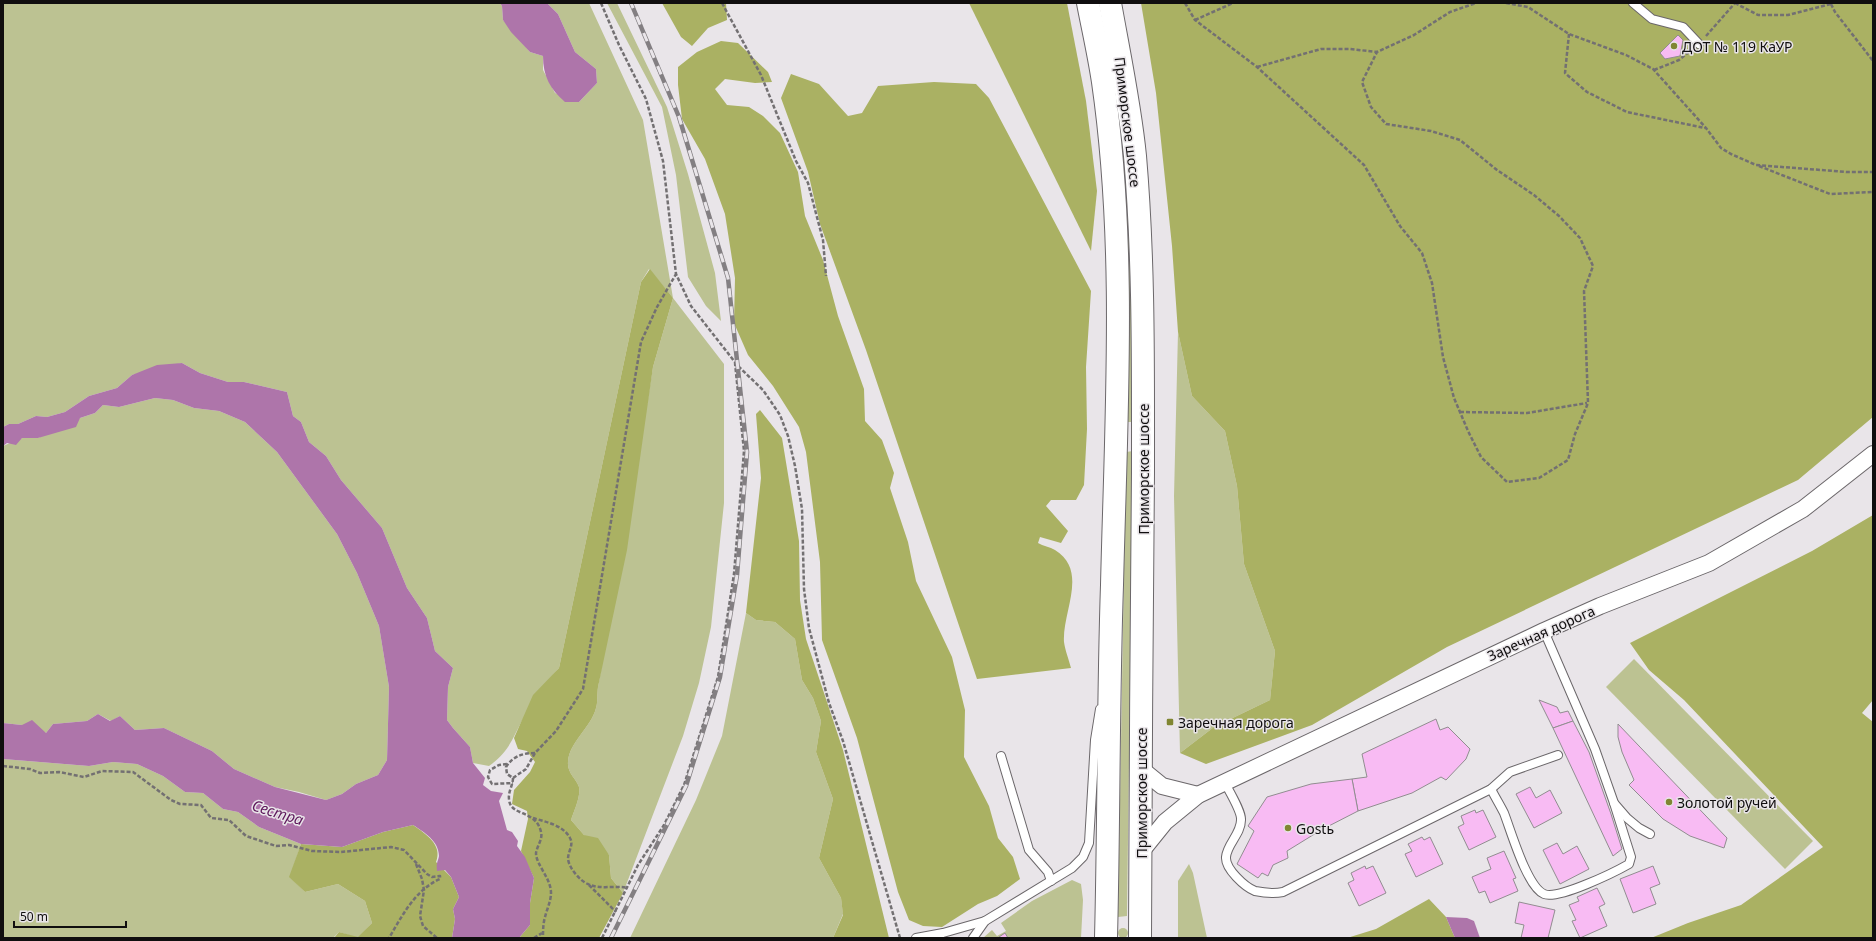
<svg xmlns="http://www.w3.org/2000/svg" width="1876" height="941" viewBox="0 0 1876 941" font-family="'Noto Sans',sans-serif">
  <rect width="100%" height="100%" fill="#e9e5e9"/>
  <g fill="#bcc292">
    <path d="M 3,3 L 500,3 L 502,6 L 503,20 L 530,52 L 543,56 L 543,70 L 555,93 L 579,102 L 597,83 L 596,69 L 575,52 L 558,14 L 547,3 L 589,3 L 643,120 L 673,298 L 724,364 L 724,503 L 711,627 L 699,683 L 683,736 L 623,893 L 611,878 L 609,855 L 584,835 L 571,820 C 574,811 581,796 579,787 C 576,778 567,773 568,762 C 569,742 591,728 596,708 C 598,702 597,694 598,687 L 640,448 L 653,367 L 673,298 L 649,269 L 641,282 L 559,668 C 545,683 534,701 523,719 C 512,739 509,752 489,766 L 473,763 L 470,747 L 453,728 L 447,720 L 448,687 L 453,668 L 435,651 L 427,618 L 407,588 L 382,528 L 341,480 L 326,456 L 309,442 L 301,422 L 293,416 L 287,392 L 244,382 L 228,382 L 200,373 L 182,363 L 132,375 L 117,388 L 89,396 L 65,412 L 47,417 L 36,416 L 18,424 L 9,424 L 3,427 Z"/>
    <path d="M 607,3 L 617,3 L 667,107 L 688,174 L 715,273 L 721,321 L 706,306 L 688,277 L 676,175 L 662,107 Z"/>
    <path d="M 1095,3 L 1102,3 L 1127,158 L 1133,263 L 1134,422 L 1126,422 Z"/>
    <path d="M 1178,332 L 1192,396 L 1225,431 L 1237,486 L 1244,564 L 1275,651 L 1270,700 L 1214,727 L 1180,753 L 1174,496 Z"/>
    <path d="M 155,398 L 173,400 L 194,408 L 219,411 L 245,422 L 277,452 L 337,534 L 357,573 L 379,626 L 389,687 L 387,760 L 378,775 L 356,784 L 342,794 L 326,800 L 299,792 L 275,787 L 234,769 L 212,751 L 164,728 L 135,730 L 120,716 L 111,721 L 98,714 L 87,721 L 53,724 L 46,733 L 22,725 L 3,723 L 3,446 L 22,438 L 38,438 L 80,418 L 95,413 L 103,405 L 119,407 Z"/>
    <path d="M 1133,451 L 1127,916 L 1118,917 L 1126,452 Z"/>
    <path d="M 746,613 L 756,620 L 775,622 L 795,639 L 802,680 L 813,698 L 821,721 L 816,752 L 833,799 L 819,858 L 841,898 L 843,914 L 833,938 L 630,938 L 696,800 L 722,736 Z"/>
    <path d="M 1634,659 L 1813,841 L 1785,869 L 1606,687 Z"/>
    <path d="M 3,759 L 89,766 L 113,762 L 137,764 L 163,776 L 185,792 L 203,793 L 223,809 L 238,812 L 259,827 L 301,844 L 290,877 L 305,892 L 338,884 L 365,901 L 372,923 L 358,938 L 339,932 L 333,938 L 3,938 Z"/>
    <path d="M 1189,864 L 1193,873 L 1207,938 L 1178,938 L 1178,881 Z"/>
    <path d="M 1072,880 L 1081,884 L 1083,900 L 1081,938 L 983,938 L 992,930 L 997,936 L 1006,931 L 1001,923 L 1032,901 Z"/>
    <circle cx="1123" cy="933" r="5"/>
  </g>
  <g fill="#aab163">
    <path d="M 662,3 L 726,3 L 727,20 L 708,28 L 692,46 L 681,37 Z"/>
    <path d="M 969,3 L 1067,3 L 1086,101 L 1097,191 L 1091,251 Z"/>
    <path d="M 1141,3 L 1873,3 L 1873,417 L 1798,480 L 1447,647 L 1312,725 L 1206,764 L 1180,753 L 1214,727 L 1270,700 L 1275,651 L 1244,564 L 1237,486 L 1225,431 L 1192,396 L 1178,332 L 1172,246 L 1156,93 Z"/>
    <path d="M 721,41 L 738,43 L 768,72 L 772,82 L 755,83 L 725,79 L 715,89 L 727,105 L 749,107 L 763,116 L 780,133 L 798,172 L 805,216 L 823,260 L 838,316 L 864,389 L 865,421 L 882,440 L 894,473 L 890,488 L 908,542 L 916,581 L 952,657 L 965,710 L 964,757 L 989,806 L 998,838 L 1013,857 L 1020,879 L 997,896 L 978,904 L 942,927 L 923,926 L 909,920 L 898,892 L 857,738 L 822,640 L 820,562 L 806,452 L 799,427 L 773,386 L 748,355 L 734,323 L 735,278 L 725,214 L 705,159 L 682,119 L 678,85 L 678,67 L 697,52 Z"/>
    <path d="M 791,74 L 819,84 L 848,116 L 862,113 L 878,86 L 934,82 L 976,84 L 989,98 L 1091,291 L 1086,367 L 1087,429 L 1084,485 L 1076,500 L 1051,500 L 1046,506 L 1068,531 L 1061,543 L 1040,537 L 1038,543 C 1043,546 1050,547 1055,550 C 1089,571 1062,612 1064,642 C 1065,650 1069,660 1071,668 L 977,679 L 866,350 L 820,224 L 808,172 L 781,98 Z"/>
    <path d="M 650,269 L 673,298 L 653,367 L 627,550 L 598,687 C 597,694 598,702 596,708 C 591,728 569,742 568,762 C 567,773 576,778 579,787 C 581,796 574,811 571,820 L 584,835 L 598,838 L 609,855 L 611,878 L 623,893 L 599,938 L 519,938 L 530,925 L 530,903 L 534,878 L 521,851 L 528,819 L 527,811 L 512,804 L 514,790 L 530,772 L 535,762 L 527,751 L 518,749 L 514,738 L 533,695 L 559,668 L 641,282 Z"/>
    <path d="M 760,410 L 782,438 L 799,541 L 800,600 L 806,639 L 843,750 L 889,938 L 833,938 L 843,915 L 841,898 L 819,858 L 833,799 L 816,752 L 821,721 L 813,698 L 802,680 L 795,639 L 775,622 L 756,620 L 746,613 L 761,478 L 756,414 Z"/>
    <path d="M 1873,515 L 1873,700 L 1862,713 L 1873,722 L 1873,938 L 1651,938 L 1688,923 L 1741,905 L 1823,847 L 1684,700 L 1649,670 L 1630,643 L 1812,551 Z"/>
    <path d="M 413,825 C 426,834 443,845 436,862 L 451,877 L 459,897 L 453,909 L 455,919 L 452,938 L 334,938 L 339,932 L 358,937 L 372,923 L 365,901 L 338,884 L 305,892 L 289,877 L 301,844 L 342,847 L 383,832 Z"/>
    <path d="M 1429,899 L 1446,917 L 1455,938 L 1347,938 L 1376,929 Z"/>
  </g>
  <g fill="#ae75aa">
    <path d="M 500,3 L 547,3 L 558,14 L 575,52 L 596,69 L 597,83 L 579,102 L 565,102 C 550,89 543,76 543,56 L 530,52 L 511,32 L 503,20 L 502,6 Z"/>
    <path d="M 182,363 L 200,373 L 228,382 L 244,382 L 287,392 L 293,416 L 301,422 L 309,442 L 326,456 L 341,480 L 382,528 L 407,588 L 427,618 L 435,651 L 453,668 L 448,687 L 447,720 L 453,728 L 470,747 L 473,763 L 485,778 L 483,785 L 491,791 L 503,793 L 499,801 L 507,830 L 512,832 L 518,841 L 517,846 L 525,857 L 534,878 L 530,903 L 530,925 L 519,938 L 452,938 L 455,919 L 453,909 L 459,897 L 451,877 L 445,870 L 437,871 C 436,862 438,862 439,856 C 439,841 424,832 413,825 L 383,832 L 342,847 L 301,844 L 259,827 L 238,812 L 223,809 L 203,793 L 185,792 L 163,776 L 137,764 L 113,762 L 89,766 L 3,759 L 3,723 L 22,725 L 32,720 L 46,733 L 53,724 L 87,721 L 98,714 L 110,721 L 120,716 L 135,730 L 164,728 L 212,751 L 234,769 L 275,787 L 326,800 L 342,794 L 356,784 L 378,775 L 387,760 L 389,687 L 379,626 L 357,573 L 337,534 L 277,452 L 245,422 L 219,411 L 194,408 L 173,400 L 155,398 L 119,407 L 103,405 L 95,413 L 80,418 L 76,427 L 38,438 L 22,438 L 16,445 L 7,443 L 3,446 L 3,427 L 9,424 L 18,424 L 36,416 L 47,417 L 65,412 L 89,396 L 117,388 L 132,375 L 157,365 Z"/>
    <path d="M 1446,917 L 1467,918 L 1474,921 L 1480,938 L 1455,938 Z"/>
  </g>
  <g fill="#f8bbf3" stroke="#918d90">
    <path d="M 1678,35 L 1683,40 L 1680,56 L 1665,59 L 1660,53 Z"/>
    <path d="M 1539,700 L 1557,707 L 1560,713 L 1568,711 L 1573,721 L 1553,728 Z"/>
    <path d="M 1436,719 L 1440,730 L 1448,727 L 1470,749 L 1466,759 L 1446,780 L 1441,777 L 1412,793 L 1358,811 L 1352,779 L 1367,777 L 1362,754 Z"/>
    <path d="M 1573,721 L 1589,752 L 1611,814 L 1622,849 L 1613,856 L 1553,728 Z"/>
    <path d="M 1618,724 L 1727,838 L 1724,848 L 1690,836 L 1663,819 L 1629,785 L 1634,780 L 1622,752 L 1618,737 Z"/>
    <path d="M 1352,779 L 1358,811 L 1321,830 L 1287,851 L 1288,858 L 1273,865 L 1268,876 L 1262,873 L 1258,878 L 1237,864 L 1254,831 L 1248,826 L 1267,797 L 1311,784 Z"/>
    <path d="M 1530,787 L 1536,798 L 1550,790 L 1562,813 L 1534,828 L 1516,794 Z"/>
    <path d="M 1475,810 L 1476,813 L 1483,810 L 1496,837 L 1469,850 L 1458,827 L 1464,824 L 1461,816 Z"/>
    <path d="M 1422,837 L 1424,840 L 1430,837 L 1443,864 L 1416,877 L 1405,854 L 1412,851 L 1408,844 Z"/>
    <path d="M 1557,843 L 1563,854 L 1577,846 L 1589,869 L 1560,884 L 1543,850 Z"/>
    <path d="M 1504,851 L 1516,878 L 1513,879 L 1518,891 L 1490,903 L 1485,891 L 1479,893 L 1472,877 L 1491,869 L 1487,858 Z"/>
    <path d="M 1365,866 L 1366,869 L 1373,866 L 1386,893 L 1359,906 L 1348,883 L 1354,880 L 1351,873 Z"/>
    <path d="M 1653,866 L 1660,884 L 1650,888 L 1656,904 L 1633,913 L 1620,879 Z"/>
    <path d="M 1597,888 L 1605,904 L 1599,907 L 1607,926 L 1580,938 L 1572,921 L 1576,920 L 1569,905 L 1579,901 L 1577,897 Z"/>
    <path d="M 1519,902 L 1555,910 L 1548,938 L 1521,938 L 1524,925 L 1515,923 Z"/>
    <path d="M 1005,933 L 1008,938 L 1000,938 L 999,937 Z"/>
  </g>
  <g fill="none" stroke-linecap="round" stroke-linejoin="round">
    <defs>
      <g id="lane">
        <path d="M 1633,3 L 1652,19 L 1683,27 L 1699,44"/>
        <path d="M 1544,631 L 1595,749 L 1614,803 L 1627,818 L 1639,828 L 1650,834"/>
        <path d="M 1001,756 L 1029,850 L 1048,872 L 1051,881"/>
        <path d="M 1225,783 C 1229,791 1242,812 1241,820 C 1241,834 1227,844 1226,857 C 1225,869 1245,887 1255,891 C 1265,893 1273,894 1283,892 L 1491,789 L 1510,772 L 1558,755"/>
        <path d="M 1491,789 C 1495,797 1500,805 1504,813 C 1511,831 1527,887 1544,894 C 1558,900 1615,872 1629,864 L 1631,857 L 1614,803"/>
        <path d="M 916,938 L 943,933 L 985,921"/>
        <path d="M 973,938 L 985,921 L 1072,868 L 1083,857 L 1089,843 L 1095,740 L 1100,709"/>
      </g>
      <g id="street">
        <path d="M 1140,768 L 1162,786 L 1198,795"/>
        <path d="M 1140,853 L 1165,822 L 1198,795 L 1544,631 L 1600,606 L 1709,563 L 1803,509 L 1873,454"/>
      </g>
      <g id="highway">
        <path d="M 1088,3 C 1093,29 1099,55 1103,82 C 1127,248 1116,417 1112,585 C 1108,703 1109,820 1106,938"/>
        <path d="M 1110,3 C 1119,54 1130,105 1135,156 C 1144,261 1143,367 1143,472 C 1142,627 1140,783 1140,938"/>
      </g>
    </defs>
    <use href="#lane" stroke="#6b676a" stroke-width="10"/>
    <use href="#street" stroke="#6b676a" stroke-width="18"/>
    <use href="#highway" stroke="#6b676a" stroke-width="24"/>
    <g stroke="#737072" stroke-width="2.5" stroke-dasharray="4 2" stroke-linecap="butt">
      <path d="M 601,3 L 619,45 L 646,99 L 663,161 L 676,274 L 691,306 L 738,366 L 763,390 L 780,415 L 788,436 L 795,466 L 802,509 L 804,589 L 809,628 L 829,703 L 843,741 L 900,938"/>
      <path d="M 722,3 L 761,75 L 796,161 L 808,183 L 823,240 L 826,276"/>
      <path d="M 1185,3 L 1195,20 L 1257,67 L 1364,165 L 1400,226 L 1422,253 L 1432,283 L 1443,357 L 1454,398 L 1468,431 L 1481,457 L 1507,482 L 1539,478 L 1568,460 L 1575,434 L 1588,403 L 1584,291 L 1593,266 L 1580,238 L 1559,216 L 1534,195 L 1497,170 L 1460,140 L 1431,131 L 1386,124 L 1371,107 L 1362,82 L 1377,52 L 1414,35 L 1450,12 L 1476,3"/>
      <path d="M 1506,3 L 1528,7 L 1569,34 L 1626,55 L 1653,69 L 1706,128 L 1721,148 L 1731,154 L 1756,165 L 1847,172 L 1873,172"/>
      <path d="M 1735,3 L 1758,15 L 1788,15 L 1831,4"/>
      <path d="M 1831,4 L 1835,12 L 1873,61"/>
      <path d="M 1195,20 L 1233,3"/>
      <path d="M 1569,34 L 1565,73 L 1587,92 L 1627,112 L 1705,128"/>
      <path d="M 1706,36 L 1735,3"/>
      <path d="M 1257,67 L 1321,49 L 1350,49 L 1377,52"/>
      <path d="M 1654,70 L 1679,60 L 1690,51"/>
      <path d="M 1759,166 L 1830,194 L 1873,192"/>
      <path d="M 1460,412 L 1527,413 L 1587,403"/>
      <path d="M 535,753 C 523,753 513,756 506,767 L 507,774 L 513,778 L 526,769 L 535,753 L 556,731 L 583,689 L 641,342 L 657,307 L 676,274"/>
      <path d="M 507,764 L 499,765 L 490,770 L 488,777 L 492,784 L 513,783"/>
      <path d="M 3,766 L 30,769 L 40,773 L 59,772 L 84,777 L 102,771 L 133,772 L 171,800 L 180,804 L 201,805 L 211,818 L 229,820 L 246,836 L 276,846 L 289,845 L 312,851 L 341,852 L 391,847 L 404,850 L 427,874 L 432,877 L 440,876 L 440,879 C 415,890 402,916 389,938"/>
      <path d="M 513,778 C 513,785 508,792 509,799 C 510,817 536,809 541,832 C 543,839 537,846 536,853 C 536,865 551,878 551,893 C 551,901 547,909 545,917 C 543,924 543,931 543,938"/>
      <path d="M 533,818 C 546,822 563,825 570,838 C 574,845 568,851 568,859 C 569,868 580,881 588,884 C 600,890 615,885 628,888"/>
      <path d="M 416,864 L 422,879 L 424,890 L 420,916 L 423,926 L 437,938"/>
      <path d="M 589,885 L 616,912"/>
      <path d="M 534,938 L 542,933"/>
      <path d="M 602,938 L 638,865 L 664,825 L 684,785 L 718,677 L 734,574 L 744,451 L 735,363"/>
    </g>
    <use href="#lane" stroke="#fff" stroke-width="8"/>
    <use href="#street" stroke="#fff" stroke-width="16"/>
    <use href="#highway" stroke="#fff" stroke-width="22"/>
    <defs>
      <path id="rail" d="M 611,938 L 686,786 L 720,677 L 737,575 L 747,452 L 728,278 L 679,117 L 631,3"/>
    </defs>
    <use href="#rail" stroke="#837f82" stroke-width="4.5"/>
    <use href="#rail" stroke="#e9e5e9" stroke-width="3" stroke-dasharray="9" stroke-linecap="butt"/>
  </g>
  <g fill="#808632" stroke="#e9e5e9" stroke-width="1.5">
    <circle cx="1674" cy="46" r="4"/>
    <rect x="1166" y="718" width="8" height="8" rx="2"/>
    <circle cx="1669" cy="802" r="4"/>
    <circle cx="1288" cy="828" r="4"/>
  </g>
  <g text-anchor="middle" dominant-baseline="central" stroke-width="3" stroke-linejoin="round" paint-order="stroke">
    <g font-size="14" fill="#100e0f" stroke="#e9e5e9" text-anchor="start">
      <text x="1682" y="46">ДОТ № 119 КаУР</text>
      <text x="1178" y="722">Заречная дорога</text>
      <text x="1677" y="802">Золотой ручей</text>
      <text x="1296" y="828">Gostь</text>
    </g>
    <g font-size="14" fill="#100e0f" stroke="#e9e5e9">
      <text transform="translate(1128 122) rotate(83)">Приморское шоссе</text>
      <text transform="translate(1143 469) rotate(-90)">Приморское шоссе</text>
      <text transform="translate(1541 633) rotate(-24)">Заречная дорога</text>
      <text transform="translate(1141 793) rotate(-90)">Приморское шоссе</text>
    </g>
    <g font-size="15" font-style="italic" fill="#5e185c" stroke="#e9e5e9">
      <text transform="translate(278 812) rotate(17)">Сестра</text>
    </g>
  </g>
  <rect width="1876" height="941" fill="none" stroke="#100e0f" stroke-width="8"/>
  <path d="M14 921v6h112v-6" fill="none" stroke="#100e0f" stroke-width="2"/>
  <text x="20" y="921" font-size="12" fill="#100e0f" stroke="#e9e5e9" stroke-width="3" paint-order="stroke">50 m</text>
</svg>
